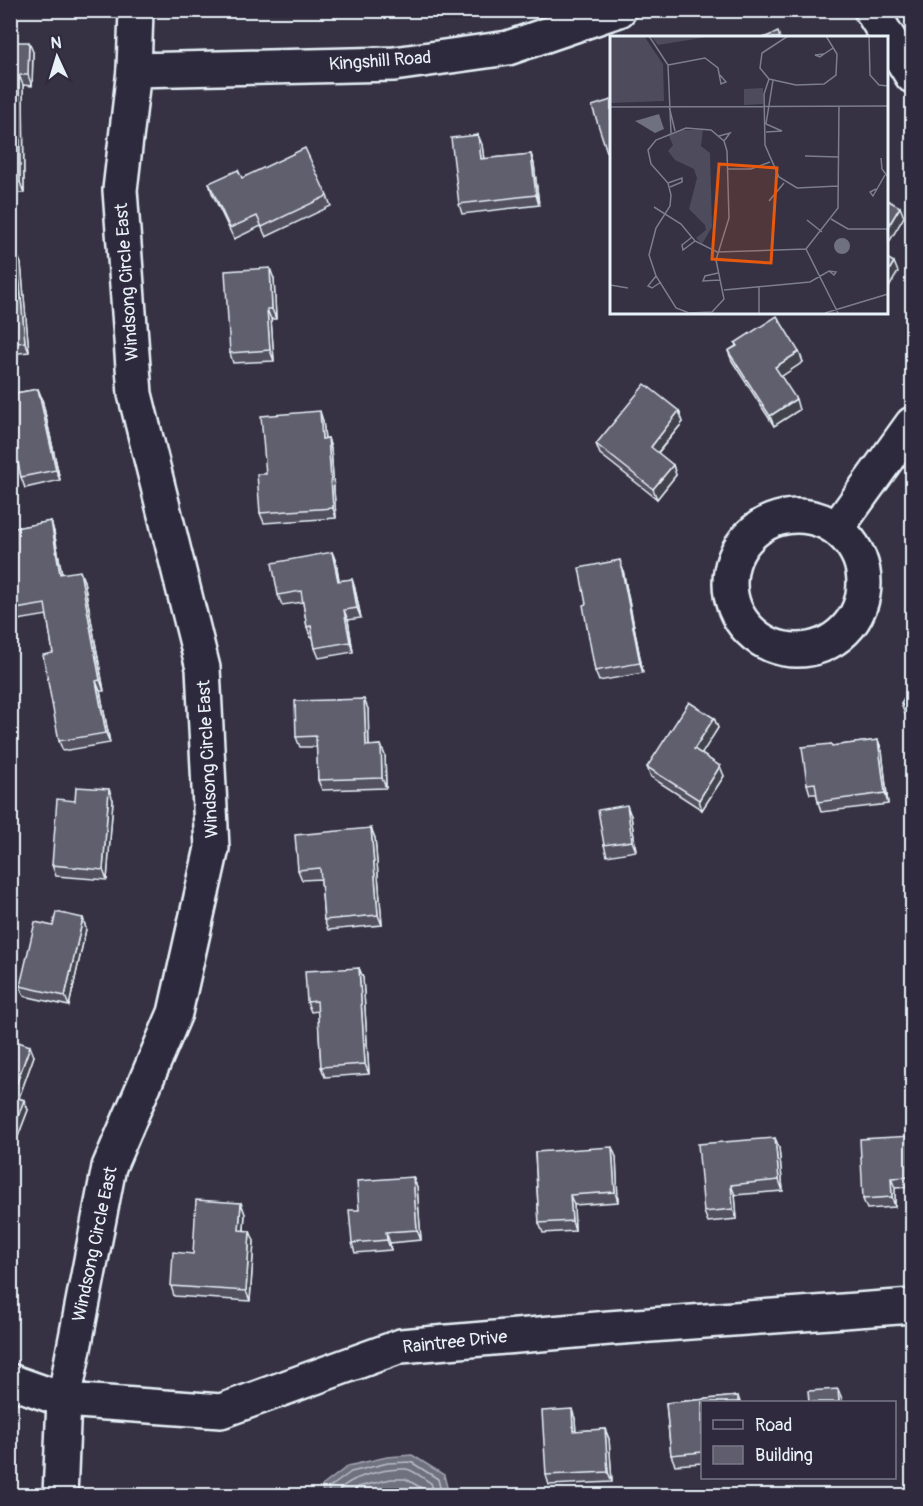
<svg xmlns="http://www.w3.org/2000/svg" width="923" height="1506" viewBox="0 0 923 1506" font-family="Pangolin,sans-serif">
  <rect width="100%" height="100%" fill="#363244"/>
  <filter id="ink" filterUnits="userSpaceOnUse"><feTurbulence type="fractalNoise" baseFrequency=".0167" numOctaves="2"/><feDisplacementMap in="SourceGraphic" scale="12" xChannelSelector="R" yChannelSelector="G"/><feConvolveMatrix kernelMatrix="1 2 1 2 8 2 1 2 1" color-interpolation-filters="sRGB"/></filter>
  <g filter="url(#ink)">
    <path fill="#70717f" stroke="#a0a4af" stroke-width="1.5" d="M 412,1455 L 444,1475 L 449,1495 L 323,1495 L 322,1486 L 348,1466 L 387,1457 Z"/>
    <g fill="none" stroke-linecap="round" stroke-linejoin="round">
      <g stroke="#b8bec8" stroke-width="1.5">
        <path d="M 328,1496 L 329,1488 L 351,1472 L 388,1463 L 411,1462 L 438,1479 L 442,1496"/>
        <path d="M 336,1496 C 343,1477 387,1468 406,1469 C 414,1470 424,1479 431,1483 L 435,1496"/>
        <path d="M 347,1496 L 358,1487 L 391,1479 L 406,1479 L 423,1489 L 426,1496"/>
      </g>
      <defs>
        <g id="minor">
          <path d="M 871,10 L 912,76"/>
          <path d="M 134,70 L 394,64 L 508,48 L 619,10"/>
          <circle cx="797" cy="583" r="67"/>
          <path d="M 837,528 L 912,424"/>
          <path d="M 10,1381 L 64,1400 L 221,1411 L 401,1346 L 609,1328 L 912,1306"/>
          <path d="M 60,1496 L 64,1400 L 109,1167 L 175,1013 L 212,848 L 203,668 L 135,394 L 120,190 L 134,70 L 136,10"/>
        </g>
      </defs>
      <use href="#minor" stroke="#e8f1f8" stroke-width="38"/>
      <use href="#minor" stroke="#2f2a3d" stroke-width="33"/>
    </g>
    <g fill="#53515f" stroke="#e8f1f8" stroke-width="1.5">
      <path d="M 10,10 L 15,42 L 33,52 L 32,86 L 23,85 L 24,193 L 10,193 Z"/>
      <path d="M 478,135 L 482,145 L 484,159 L 531,154 L 534,164 L 539,205 L 462,214 L 459,204 Z"/>
      <path d="M 242,178 L 327,196 L 331,206 L 266,237 L 261,226 L 234,239 L 212,193 L 209,183 Z"/>
      <path d="M 17,254 L 21,264 L 29,352 L 10,354 L 10,255 Z"/>
      <path d="M 274,279 L 276,319 L 271,319 L 274,361 L 233,363 L 230,353 Z"/>
      <path d="M 735,343 L 799,352 L 803,362 L 781,376 L 799,410 L 774,426 L 732,361 L 728,351 L 736,346 Z"/>
      <path d="M 38,389 L 42,399 L 60,480 L 25,488 L 21,477 L 17,459 L 10,460 L 10,394 Z"/>
      <path d="M 679,411 L 683,422 L 658,453 L 673,465 L 676,475 L 657,499 L 600,454 L 596,444 Z"/>
      <path d="M 323,421 L 325,439 L 328,438 L 331,449 L 336,518 L 264,523 L 260,513 L 266,474 Z"/>
      <path d="M 51,521 L 54,532 L 62,574 L 84,581 L 104,691 L 100,691 L 110,743 L 63,751 L 59,741 L 53,653 L 47,615 L 12,621 L 10,618 L 10,529 Z"/>
      <path d="M 332,552 L 336,562 L 339,581 L 352,579 L 355,589 L 361,618 L 348,620 L 353,652 L 319,658 L 315,648 L 313,637 L 311,638 L 307,627 L 303,602 L 282,605 L 278,595 Z"/>
      <path d="M 623,570 L 643,673 L 599,681 L 595,671 L 586,604 Z"/>
      <path d="M 912,685 L 912,719 L 905,714 L 901,704 Z"/>
      <path d="M 368,709 L 369,746 L 381,745 L 385,756 L 386,788 L 322,790 L 318,780 L 317,747 L 300,747 L 296,737 Z"/>
      <path d="M 714,718 L 718,728 L 701,754 L 724,776 L 702,810 L 651,777 L 647,767 Z"/>
      <path d="M 878,740 L 882,751 L 888,804 L 821,812 L 818,802 L 817,794 L 810,794 L 807,784 L 831,744 L 832,746 Z"/>
      <path d="M 113,800 L 107,880 L 56,876 L 52,865 Z"/>
      <path d="M 631,816 L 636,851 L 607,856 L 604,845 Z"/>
      <path d="M 371,828 L 375,838 L 382,925 L 328,930 L 324,920 L 321,879 L 302,880 L 298,870 Z"/>
      <path d="M 83,918 L 86,929 L 69,1006 L 24,996 L 20,986 L 53,926 Z"/>
      <path d="M 359,968 L 363,978 L 369,1074 L 325,1077 L 321,1067 L 318,1011 L 311,1012 L 307,1002 Z"/>
      <path d="M 10,1039 L 34,1056 L 19,1098 L 24,1100 L 28,1110 L 15,1144 L 10,1142 Z"/>
      <path d="M 912,1136 L 912,1187 L 895,1188 L 895,1207 L 867,1209 L 863,1199 Z"/>
      <path d="M 775,1138 L 779,1148 L 783,1191 L 735,1195 L 737,1219 L 708,1222 L 704,1212 Z"/>
      <path d="M 535,1152 L 616,1157 L 618,1202 L 574,1205 L 575,1231 L 543,1233 L 539,1223 Z"/>
      <path d="M 413,1177 L 417,1187 L 421,1240 L 390,1243 L 391,1250 L 355,1253 L 352,1243 L 359,1210 Z"/>
      <path d="M 241,1203 L 245,1214 L 244,1230 L 254,1241 L 250,1301 L 174,1296 L 171,1286 L 193,1254 Z"/>
      <path d="M 738,1396 L 740,1402 L 702,1402 L 702,1463 L 675,1465 L 671,1455 L 666,1403 Z"/>
      <path d="M 575,1419 L 576,1431 L 605,1429 L 609,1439 L 612,1482 L 549,1485 L 546,1475 Z"/>
    </g>
    <g fill="#43424d" stroke="#e8f1f8" stroke-width="1.5">
      <path d="M 12,10 L 16,10 L 15,52 L 11,42 Z"/>
      <path d="M 29,42 L 33,52 L 32,86 L 28,75 Z"/>
      <path d="M 19,75 L 23,85 L 24,193 L 20,182 Z"/>
      <path d="M 478,135 L 482,145 L 485,169 L 481,159 Z"/>
      <path d="M 531,154 L 534,164 L 539,205 L 536,195 Z"/>
      <path d="M 900,207 L 904,217 L 885,249 L 885,232 Z"/>
      <path d="M 17,254 L 21,264 L 29,352 L 25,342 Z"/>
      <path d="M 894,262 L 898,272 L 885,294 L 885,277 Z"/>
      <path d="M 270,268 L 274,279 L 276,319 L 272,309 Z"/>
      <path d="M 267,309 L 271,319 L 274,361 L 270,350 Z"/>
      <path d="M 799,352 L 803,362 L 779,378 L 775,367 Z"/>
      <path d="M 38,389 L 42,399 L 60,480 L 56,470 Z"/>
      <path d="M 796,399 L 799,410 L 774,426 L 770,416 Z"/>
      <path d="M 320,411 L 323,421 L 326,449 L 322,439 Z"/>
      <path d="M 679,411 L 683,422 L 654,457 L 651,447 Z"/>
      <path d="M 328,438 L 331,449 L 336,518 L 333,508 Z"/>
      <path d="M 673,465 L 676,475 L 657,499 L 653,489 Z"/>
      <path d="M 51,521 L 54,532 L 64,584 L 60,574 Z"/>
      <path d="M 332,552 L 336,562 L 341,591 L 338,581 Z"/>
      <path d="M 620,560 L 623,570 L 643,673 L 640,663 Z"/>
      <path d="M 80,571 L 84,581 L 104,691 L 100,680 Z"/>
      <path d="M 352,579 L 355,589 L 361,618 L 357,608 Z"/>
      <path d="M 344,610 L 348,620 L 353,652 L 350,642 Z"/>
      <path d="M 96,681 L 100,691 L 110,743 L 106,733 Z"/>
      <path d="M 364,699 L 368,709 L 369,756 L 366,746 Z"/>
      <path d="M 714,718 L 718,728 L 698,760 L 694,749 Z"/>
      <path d="M 878,740 L 882,751 L 888,804 L 885,793 Z"/>
      <path d="M 381,745 L 385,756 L 386,788 L 382,778 Z"/>
      <path d="M 720,766 L 724,776 L 702,810 L 699,800 Z"/>
      <path d="M 109,789 L 113,800 L 107,880 L 103,870 Z"/>
      <path d="M 627,805 L 631,816 L 636,851 L 632,841 Z"/>
      <path d="M 371,828 L 375,838 L 382,925 L 378,915 Z"/>
      <path d="M 83,918 L 86,929 L 69,1006 L 65,996 Z"/>
      <path d="M 359,968 L 363,978 L 369,1074 L 365,1064 Z"/>
      <path d="M 30,1046 L 34,1056 L 16,1106 L 12,1096 Z"/>
      <path d="M 24,1100 L 28,1110 L 15,1144 L 12,1133 Z"/>
      <path d="M 775,1138 L 779,1148 L 783,1191 L 779,1180 Z"/>
      <path d="M 612,1147 L 616,1157 L 618,1202 L 615,1192 Z"/>
      <path d="M 413,1177 L 417,1187 L 421,1240 L 417,1230 Z"/>
      <path d="M 891,1178 L 895,1188 L 895,1207 L 892,1197 Z"/>
      <path d="M 731,1185 L 735,1195 L 737,1219 L 733,1209 Z"/>
      <path d="M 570,1195 L 574,1205 L 575,1231 L 572,1221 Z"/>
      <path d="M 241,1203 L 245,1214 L 243,1240 L 239,1230 Z"/>
      <path d="M 250,1231 L 254,1241 L 250,1301 L 246,1291 Z"/>
      <path d="M 386,1232 L 390,1243 L 391,1250 L 387,1240 Z"/>
      <path d="M 838,1389 L 842,1399 L 842,1402 L 839,1402 Z"/>
      <path d="M 572,1409 L 575,1419 L 576,1441 L 573,1431 Z"/>
      <path d="M 605,1429 L 609,1439 L 612,1482 L 608,1472 Z"/>
    </g>
    <g fill="#605e6e" stroke="#e8f1f8" stroke-width="1.5">
      <path d="M 10,10 L 12,10 L 11,42 L 29,42 L 28,75 L 19,75 L 20,182 L 10,183 Z"/>
      <path d="M 778,32 L 780,38 L 763,38 Z"/>
      <path d="M 611,100 L 611,160 L 610,161 L 592,106 Z"/>
      <path d="M 478,135 L 481,159 L 531,154 L 536,195 L 459,204 L 451,138 Z"/>
      <path d="M 305,148 L 327,196 L 262,227 L 257,216 L 230,228 L 209,183 L 238,170 L 242,178 Z"/>
      <path d="M 885,199 L 900,207 L 885,232 Z"/>
      <path d="M 17,254 L 25,342 L 10,344 L 10,255 Z"/>
      <path d="M 885,257 L 894,262 L 885,277 Z"/>
      <path d="M 270,268 L 272,309 L 267,309 L 270,350 L 230,353 L 225,271 Z"/>
      <path d="M 777,316 L 799,352 L 775,367 L 796,399 L 770,416 L 728,351 L 737,346 L 735,343 Z"/>
      <path d="M 645,384 L 679,411 L 651,447 L 673,465 L 653,489 L 596,444 Z"/>
      <path d="M 38,389 L 56,470 L 21,477 L 15,448 L 10,449 L 10,394 Z"/>
      <path d="M 320,411 L 322,439 L 328,438 L 333,508 L 260,513 L 257,474 L 266,474 L 261,416 Z"/>
      <path d="M 51,521 L 60,574 L 80,571 L 100,680 L 96,681 L 106,733 L 59,741 L 43,655 L 53,653 L 45,604 L 10,610 L 10,529 Z"/>
      <path d="M 332,552 L 338,581 L 352,579 L 357,608 L 344,610 L 350,642 L 315,648 L 311,626 L 307,627 L 301,591 L 278,595 L 272,563 Z"/>
      <path d="M 620,560 L 640,663 L 595,671 L 583,605 L 586,604 L 579,568 Z"/>
      <path d="M 912,685 L 912,711 L 901,704 Z"/>
      <path d="M 364,699 L 366,746 L 381,745 L 382,778 L 318,780 L 316,736 L 296,737 L 295,701 Z"/>
      <path d="M 689,702 L 714,718 L 694,749 L 720,766 L 699,800 L 647,767 Z"/>
      <path d="M 878,740 L 885,793 L 818,802 L 815,783 L 807,784 L 802,747 L 831,744 L 832,746 Z"/>
      <path d="M 76,787 L 109,789 L 103,870 L 52,865 L 57,799 L 75,801 Z"/>
      <path d="M 627,805 L 632,841 L 604,845 L 598,810 Z"/>
      <path d="M 371,828 L 378,915 L 324,920 L 320,868 L 298,870 L 295,835 Z"/>
      <path d="M 56,912 L 83,918 L 65,996 L 20,986 L 35,922 L 53,926 Z"/>
      <path d="M 359,968 L 365,1064 L 321,1067 L 317,1001 L 307,1002 L 305,971 Z"/>
      <path d="M 10,1039 L 30,1046 L 12,1096 L 24,1100 L 12,1133 L 10,1133 Z"/>
      <path d="M 912,1136 L 912,1177 L 891,1178 L 892,1197 L 863,1199 L 860,1139 Z"/>
      <path d="M 775,1138 L 779,1180 L 731,1185 L 733,1209 L 704,1212 L 698,1144 Z"/>
      <path d="M 612,1147 L 615,1192 L 570,1195 L 572,1221 L 539,1223 L 535,1152 Z"/>
      <path d="M 413,1177 L 417,1230 L 386,1232 L 387,1240 L 352,1243 L 349,1210 L 359,1210 L 357,1181 Z"/>
      <path d="M 196,1200 L 241,1203 L 239,1230 L 250,1231 L 246,1291 L 171,1286 L 173,1252 L 193,1254 Z"/>
      <path d="M 838,1389 L 839,1402 L 809,1402 L 808,1391 Z"/>
      <path d="M 738,1396 L 738,1402 L 702,1402 L 702,1452 L 671,1455 L 666,1403 Z"/>
      <path d="M 572,1409 L 573,1431 L 605,1429 L 608,1472 L 546,1475 L 542,1411 Z"/>
      <path d="M 226,1490 L 226,1496 L 177,1496 Z"/>
    </g>
  </g>
  <g text-anchor="middle" dominant-baseline="central" stroke-width="5" stroke-linejoin="round" paint-order="stroke">
    <g font-size="18" fill="#e8f1f8" stroke="#2f2a3d">
      <text transform="translate(380 61) rotate(-4)">Kingshill Road</text>
      <text transform="translate(127 282) rotate(-94)">Windsong Circle East</text>
      <text transform="translate(208 759) rotate(-93)">Windsong Circle East</text>
      <text transform="translate(95 1244) rotate(-78)">Windsong Circle East</text>
      <text transform="translate(455 1342) rotate(-6)">Raintree Drive</text>
    </g>
  </g>
  <g transform="translate(610 36)">
    <rect width="278" height="278" fill="#363244"/>
    <path d="M 0,0 L 34,0 L 53,28 L 54,65 L 0,67 ZM 41,0 L 103,0 L 48,9 ZM 153,52 L 153,68 L 134,69 L 134,53 ZM 73,94 L 93,94 L 91,110 L 100,117 L 102,191 L 92,208 L 86,202 L 96,194 L 95,189 L 79,173 L 87,142 L 84,133 L 65,124 L 58,115 L 63,109 L 58,98 Z" fill="#4d4b5c"/>
    <path d="M 49,78 L 54,93 L 45,97 L 25,85 ZM224 210a8 8 0 1 1 16 0a8 8 0 1 1-16 0Z" fill="#70717f"/>
    <path fill="none" stroke="#7d7e8c" stroke-width="1.5" d="M 39,0 L 58,29 L 61,97M 178,0 L 152,17 L 150,32 L 159,43 L 186,49 L 214,48 L 226,39 L 227,18 L 216,0M 259,0 L 260,39 L 269,49 L 278,50M 214,18 L 205,19 L 210,21 L 214,18 L 223,12M 58,29 L 95,22 L 108,32 L 111,48 L 116,46 L 110,39M 159,43 L 154,58 L 155,109 L 169,141 L 187,152 L 228,150M 59,70 L 65,95M 0,71 L 278,70M 156,88 L 163,44M 76,92 L 101,94 L 114,105 L 117,115 L 119,182 L 106,224 L 114,263 L 102,276 L 79,277 L 66,272 L 46,240 L 39,219 L 46,192 L 60,170 L 61,159 L 58,147 L 41,128 L 38,114 L 46,104 ZM 156,96 L 172,95 L 156,88M 109,100 L 120,97 L 114,105M 195,120 L 228,121M 271,122 L 272,133 L 278,141M 117,133 L 141,133 L 160,126M 58,147 L 72,142 L 72,146 L 60,151M 266,153 L 260,156 L 263,160 L 275,139M 159,165 L 174,147M 44,171 L 71,188 L 85,205 L 107,216 L 196,213 L 228,172 L 229,70M 221,183 L 238,193 L 278,193M 197,184 L 212,196M 277,193 L 278,216M 82,201 L 72,209 L 73,214 L 85,205M 196,213 L 228,277M 108,237 L 95,240 L 93,245 L 110,244M 46,240 L 38,250 L 42,252 L 51,246M 0,249 L 18,252M 149,251 L 149,277M 114,254 L 200,246 L 219,235 L 226,236 L 224,239 L 219,235M 215,277 L 278,258"/>
    <path fill="#e8590c" fill-opacity="0.15" stroke="#e8590c" stroke-width="3" d="M 109,128 L 167,132 L 161,227 L 102,223 Z"/>
    <rect width="278" height="278" fill="none" stroke="#e8f1f8" stroke-width="3"/>
  </g>
  <rect width="923" height="1506" fill="none" stroke="#2f2a3d" stroke-width="36"/>
  <rect x="18" y="18" width="887" height="1470" fill="none" stroke="#e8f1f8" stroke-width="2" filter="url(#ink)"/>
  <rect x="701" y="1401" width="195" height="78" fill="#2f2a3d" stroke="#797a88" stroke-width="1.5"/>
  <rect x="713" y="1420" width="30" height="9" fill="#2f2a3d" stroke="#797a88" stroke-width="1.5"/>
  <text x="755" y="1431" font-size="18" fill="#e8f1f8">Road</text>
  <rect x="713" y="1446" width="30" height="18" fill="#605e6e" stroke="#797a88" stroke-width="1.5"/>
  <text x="755" y="1461" font-size="18" fill="#e8f1f8">Building</text>
  <g transform="translate(57 57) rotate(356)" stroke="#2f2a3d" stroke-width="4.5" paint-order="stroke">
  <path d="M0-4.5L10 22L0 15L-10 22Z" fill="#e8f1f8"/>
  <text y="-9" font-size="16" font-weight="bold" text-anchor="middle" fill="#e8f1f8">N</text>
  </g>
</svg>
